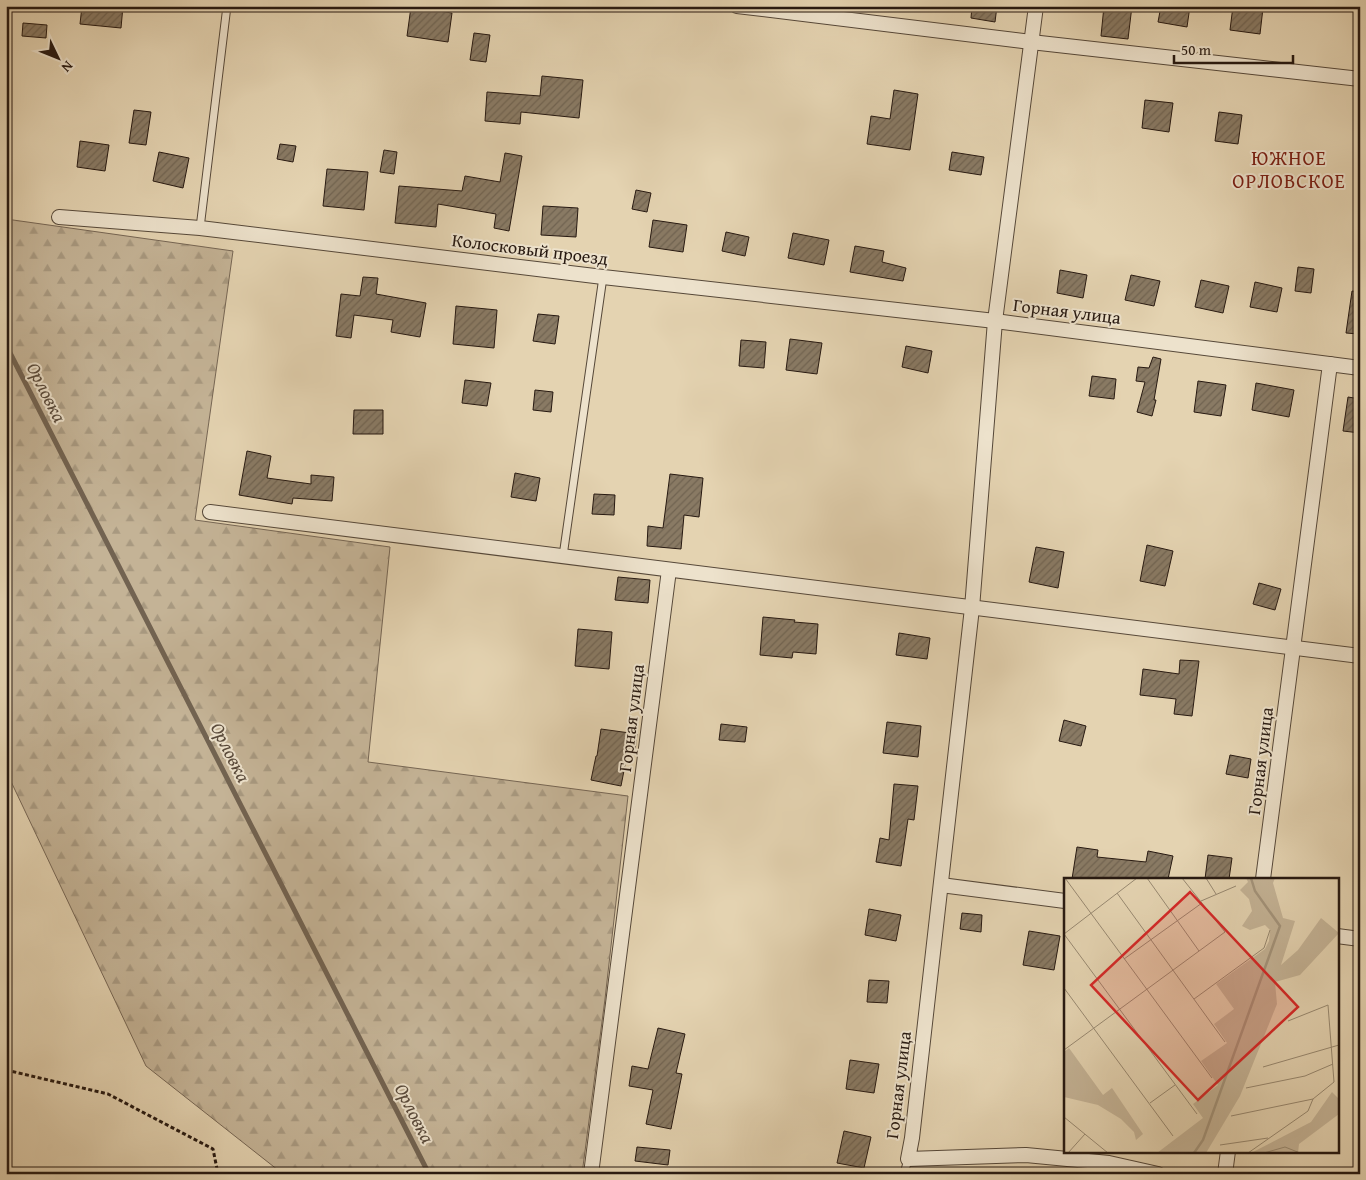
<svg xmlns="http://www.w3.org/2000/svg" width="1366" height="1180" viewBox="0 0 1366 1180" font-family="'Gentium Book Plus',serif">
  <defs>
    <pattern id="forest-firs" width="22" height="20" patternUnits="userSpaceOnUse" patternTransform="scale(1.25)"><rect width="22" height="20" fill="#c4b396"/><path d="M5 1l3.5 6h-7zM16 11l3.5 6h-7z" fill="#a89980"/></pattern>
    <pattern id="building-hatch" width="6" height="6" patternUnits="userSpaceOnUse" patternTransform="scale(1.25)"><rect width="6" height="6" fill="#897a64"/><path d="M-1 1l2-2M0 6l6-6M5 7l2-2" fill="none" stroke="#706351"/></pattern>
  </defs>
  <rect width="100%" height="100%" fill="#e4d3b1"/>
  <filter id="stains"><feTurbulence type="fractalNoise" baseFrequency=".004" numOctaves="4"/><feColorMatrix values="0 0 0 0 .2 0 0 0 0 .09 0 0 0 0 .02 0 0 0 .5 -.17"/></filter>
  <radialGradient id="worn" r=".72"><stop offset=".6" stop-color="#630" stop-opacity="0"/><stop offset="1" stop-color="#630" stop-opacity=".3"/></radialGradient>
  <path fill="url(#forest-firs)" stroke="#766654" d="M 6,219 L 233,251 L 195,520 L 390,547 L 368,762 L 628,796 L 605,999 L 582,1174 L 283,1174 L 146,1066 L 6,771 Z"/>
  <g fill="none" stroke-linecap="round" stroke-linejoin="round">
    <path stroke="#726351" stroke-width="5" d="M 6,345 L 429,1174"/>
  </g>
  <g fill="url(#building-hatch)" stroke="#271911">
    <path d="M 82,6 L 123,6 L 121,28 L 80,24 Z"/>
    <path d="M 972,6 L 997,6 L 995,22 L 971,18 Z"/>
    <path d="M 1104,6 L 1132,6 L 1128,39 L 1101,36 Z"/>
    <path d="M 1161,6 L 1190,6 L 1187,27 L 1158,22 Z"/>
    <path d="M 1233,6 L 1263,8 L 1260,34 L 1230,30 Z"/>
    <path d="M 411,7 L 452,13 L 448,42 L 407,36 Z"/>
    <path d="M 23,23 L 47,25 L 46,38 L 22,36 Z"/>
    <path d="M 474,33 L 490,35 L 486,62 L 470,60 Z"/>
    <path d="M 542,76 L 583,80 L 579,118 L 521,112 L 520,124 L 485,121 L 487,92 L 540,96 Z"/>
    <path d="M 894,90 L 918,94 L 910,150 L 867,144 L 871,116 L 890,119 Z"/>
    <path d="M 1145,100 L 1173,103 L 1169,132 L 1142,128 Z"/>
    <path d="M 134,110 L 151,112 L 146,145 L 129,143 Z"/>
    <path d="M 1219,112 L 1242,115 L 1238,144 L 1215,141 Z"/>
    <path d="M 80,141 L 109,145 L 105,171 L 77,167 Z"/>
    <path d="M 280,144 L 296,146 L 293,162 L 277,159 Z"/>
    <path d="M 384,150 L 397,152 L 394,174 L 380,172 Z"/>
    <path d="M 159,152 L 189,158 L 183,188 L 153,181 Z"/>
    <path d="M 952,152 L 984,157 L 981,175 L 949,170 Z"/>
    <path d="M 505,153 L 522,156 L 509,231 L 494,228 L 496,214 L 438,204 L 436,227 L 395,223 L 399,186 L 462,191 L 465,176 L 500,182 Z"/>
    <path d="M 327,169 L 368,172 L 364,210 L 323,206 Z"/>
    <path d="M 636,190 L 651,193 L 647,212 L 632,209 Z"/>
    <path d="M 543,206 L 578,208 L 576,237 L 541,235 Z"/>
    <path d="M 653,220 L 687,225 L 683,252 L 649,247 Z"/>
    <path d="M 726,232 L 749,237 L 745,256 L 722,251 Z"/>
    <path d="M 793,233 L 829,240 L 824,265 L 788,258 Z"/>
    <path d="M 855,246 L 884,251 L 882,262 L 906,268 L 903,281 L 850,272 Z"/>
    <path d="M 1298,267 L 1314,269 L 1311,293 L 1295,291 Z"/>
    <path d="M 1060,270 L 1087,275 L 1083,298 L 1057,293 Z"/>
    <path d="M 1131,275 L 1160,281 L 1154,306 L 1125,300 Z"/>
    <path d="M 363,277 L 378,278 L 376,294 L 426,303 L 420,337 L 391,332 L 393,320 L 354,315 L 351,338 L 336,336 L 341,294 L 360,296 Z"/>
    <path d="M 1201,280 L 1229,286 L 1223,313 L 1195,307 Z"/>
    <path d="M 1255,282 L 1282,288 L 1277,312 L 1250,307 Z"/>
    <path d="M 1352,291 L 1360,292 L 1359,334 L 1346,333 Z"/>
    <path d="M 456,306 L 497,310 L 494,348 L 453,344 Z"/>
    <path d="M 538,314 L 559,316 L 555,344 L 533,341 Z"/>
    <path d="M 790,339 L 822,343 L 817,374 L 786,370 Z"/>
    <path d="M 741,340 L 766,342 L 764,368 L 739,366 Z"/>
    <path d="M 906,346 L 932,351 L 928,373 L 902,367 Z"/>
    <path d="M 1153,357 L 1161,359 L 1154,400 L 1156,400 L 1152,416 L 1137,412 L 1145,382 L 1136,381 L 1138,367 L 1149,368 Z"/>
    <path d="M 1092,376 L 1116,379 L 1114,399 L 1089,396 Z"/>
    <path d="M 465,380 L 491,383 L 487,406 L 462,403 Z"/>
    <path d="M 1198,381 L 1226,385 L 1221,416 L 1194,412 Z"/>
    <path d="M 1256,383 L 1294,390 L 1289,417 L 1252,410 Z"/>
    <path d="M 535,390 L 553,392 L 551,412 L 533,410 Z"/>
    <path d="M 1348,397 L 1360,399 L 1360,433 L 1343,431 Z"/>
    <path d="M 354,410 L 383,410 L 383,434 L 353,434 Z"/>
    <path d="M 247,451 L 271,456 L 267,478 L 311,484 L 311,475 L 334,477 L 332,501 L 293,498 L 292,504 L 239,495 Z"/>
    <path d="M 515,473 L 540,478 L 536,501 L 511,497 Z"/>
    <path d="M 670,474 L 703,478 L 699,517 L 684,515 L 681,549 L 647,546 L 648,526 L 663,528 Z"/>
    <path d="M 594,494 L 615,495 L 614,515 L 592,514 Z"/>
    <path d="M 1147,545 L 1173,551 L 1165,586 L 1140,581 Z"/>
    <path d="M 1036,547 L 1064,552 L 1058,588 L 1029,582 Z"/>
    <path d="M 618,577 L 650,580 L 648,603 L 615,600 Z"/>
    <path d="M 1259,583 L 1281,589 L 1275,610 L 1253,604 Z"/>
    <path d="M 763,617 L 795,620 L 794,622 L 818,624 L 816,654 L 793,652 L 792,658 L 760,655 Z"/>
    <path d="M 578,629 L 612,632 L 609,669 L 575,666 Z"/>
    <path d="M 899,633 L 930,638 L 927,659 L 896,655 Z"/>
    <path d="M 1180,660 L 1199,661 L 1192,716 L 1174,714 L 1176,699 L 1140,695 L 1143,669 L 1179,674 Z"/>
    <path d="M 1064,720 L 1086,726 L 1081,746 L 1059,741 Z"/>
    <path d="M 887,722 L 921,726 L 918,757 L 883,753 Z"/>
    <path d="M 721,724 L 747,727 L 745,742 L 719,740 Z"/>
    <path d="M 601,729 L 637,734 L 635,751 L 628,750 L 621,786 L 591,780 L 596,756 L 597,756 Z"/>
    <path d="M 1230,755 L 1251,759 L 1248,778 L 1226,774 Z"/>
    <path d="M 894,784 L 918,786 L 914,820 L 908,819 L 901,866 L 876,862 L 880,838 L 889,840 Z"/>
    <path d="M 1077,847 L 1098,850 L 1097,857 L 1146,862 L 1148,851 L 1173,856 L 1168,879 L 1072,879 Z"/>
    <path d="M 1208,855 L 1232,858 L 1229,879 L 1205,879 Z"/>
    <path d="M 869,909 L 901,915 L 896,941 L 865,935 Z"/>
    <path d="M 962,913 L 982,915 L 981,932 L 960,929 Z"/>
    <path d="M 1029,931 L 1060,936 L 1054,970 L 1023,965 Z"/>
    <path d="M 869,980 L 889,981 L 887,1003 L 867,1002 Z"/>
    <path d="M 658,1028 L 685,1034 L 676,1073 L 682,1074 L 671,1129 L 646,1124 L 653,1090 L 629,1086 L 632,1066 L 648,1069 Z"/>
    <path d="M 850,1060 L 879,1064 L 874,1093 L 846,1089 Z"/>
    <path d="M 844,1131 L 871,1137 L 864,1168 L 837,1163 Z"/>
    <path d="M 637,1147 L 670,1150 L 668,1165 L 635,1161 Z"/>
  </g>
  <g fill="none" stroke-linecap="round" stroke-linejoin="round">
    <defs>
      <g id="service">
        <path d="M 200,228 L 227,6"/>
        <path d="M 563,556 L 603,277"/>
        <path d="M 6,943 L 6,946"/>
        <path d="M 904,1174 L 908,1159"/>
      </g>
      <g id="minor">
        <path d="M 737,6 L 1031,42 L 1360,79"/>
        <path d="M 1036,6 L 995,321 L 972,608 L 912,1138 L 908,1159 L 1026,1155 L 1109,1163 L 1158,1174"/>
        <path d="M 59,217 L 200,228 L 603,277 L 995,321 L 1360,368"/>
        <path d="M 210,512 L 1360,656"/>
        <path d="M 1263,879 L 1330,364"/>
        <path d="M 941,885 L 1065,901"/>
        <path d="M 1337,936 L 1360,939"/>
        <path d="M 591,1174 L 669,570"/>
        <path d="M 1225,1174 L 1228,1151"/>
      </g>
    </defs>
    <use href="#service" stroke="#564839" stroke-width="9"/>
    <use href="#minor" stroke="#564839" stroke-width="16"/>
    <path stroke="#271911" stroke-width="3" stroke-dasharray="4 2.5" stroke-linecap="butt" d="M 6,1070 L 108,1094 L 213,1149 L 218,1174"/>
    <use href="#service" stroke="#ede2cc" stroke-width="7"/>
    <use href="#minor" stroke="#ede2cc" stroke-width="14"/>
  </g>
  <g text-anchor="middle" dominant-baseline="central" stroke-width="4" stroke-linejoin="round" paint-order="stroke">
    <g font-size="18" fill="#271911" stroke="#ede2cc">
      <text transform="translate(530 249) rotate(7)">Колосковый проезд</text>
      <text transform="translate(1067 311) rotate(7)">Горная улица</text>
      <text transform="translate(631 718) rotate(-83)">Горная улица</text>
      <text transform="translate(1260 761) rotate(-83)">Горная улица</text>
      <text transform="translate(898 1085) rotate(-83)">Горная улица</text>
    </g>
    <g font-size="19" font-style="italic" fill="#594a3b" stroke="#ede2cc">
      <text transform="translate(47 392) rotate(63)">Орловка</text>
      <text transform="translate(231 752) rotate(63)">Орловка</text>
      <text transform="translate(415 1113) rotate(63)">Орловка</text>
    </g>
    <g font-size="20" letter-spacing="1" fill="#7a1f14" stroke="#ede2cc">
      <text x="1289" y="157">ЮЖНОЕ<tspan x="1289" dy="23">ОРЛОВСКОЕ</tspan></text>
    </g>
  </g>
  <g transform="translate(1064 878)">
    <rect width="275" height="275" fill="#e4d3b1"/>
    <path d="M 182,0 L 211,0 L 209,5 L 219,40 L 231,43 L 217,87 L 234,72 L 257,40 L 275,55 L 236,97 L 211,104 L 213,126 L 176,218 L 142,275 L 93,275 L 139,240 L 129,226 L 154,207 L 137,183 L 163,165 L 150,146 L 170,131 L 152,106 L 201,71 L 205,63 L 206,52 L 201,47 L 186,52 L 178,48 L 188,33 L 185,21 L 176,12 L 184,4 ZM 5,170 L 39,217 L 48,210 L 79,256 L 72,262 L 70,254 L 57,241 L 34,227 L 0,219 L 0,174 ZM 268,214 L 275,221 L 275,236 L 235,266 L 234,275 L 187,275 L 247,244 Z" fill="#c4b396"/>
    <path fill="none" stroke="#a4947b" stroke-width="2.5" d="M 130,275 L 139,262 L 216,48 L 191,13 L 187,0"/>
    <path fill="none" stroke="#988971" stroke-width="1" d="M 1,0 L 148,200M 83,0 L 135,73M 142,0 L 152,16M 53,15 L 161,164M 137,23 L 172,8M 0,56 L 133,236M 0,56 L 73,0M 60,81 L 138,25M 0,110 L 109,258M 130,121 L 200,70 L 206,52M 0,172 L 161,54 L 118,0M 199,189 L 275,167M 182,210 L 241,198 L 269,186M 86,225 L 111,207M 167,238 L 249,221 L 270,204 L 264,127 L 224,143M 0,239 L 44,275M 156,267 L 204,260M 4,275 L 21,256M 184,275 L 244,233 L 249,221M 200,275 L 221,269 L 236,275"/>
    <path fill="#d62828" fill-opacity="0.15" stroke="#d62828" stroke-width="2.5" d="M 126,14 L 234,129 L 134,222 L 27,107 Z"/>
    <rect width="275" height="275" fill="none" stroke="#271911" stroke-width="2.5"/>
  </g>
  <rect width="1366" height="1180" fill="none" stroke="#e4d3b1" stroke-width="25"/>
  <rect x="8" y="8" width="1351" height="1165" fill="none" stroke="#271911" stroke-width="2.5"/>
  <rect x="12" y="12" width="1341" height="1155" fill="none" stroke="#271911"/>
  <g transform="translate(58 58) rotate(133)" stroke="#ede2cc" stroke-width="4" paint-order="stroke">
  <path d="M0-4L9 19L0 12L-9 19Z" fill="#271911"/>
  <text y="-8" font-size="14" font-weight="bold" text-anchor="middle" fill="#271911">N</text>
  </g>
  <path d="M1174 55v8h119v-8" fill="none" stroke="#271911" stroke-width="2.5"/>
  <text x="1181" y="55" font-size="15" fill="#271911" stroke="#ede2cc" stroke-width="4" paint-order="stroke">50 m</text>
  <rect width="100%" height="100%" filter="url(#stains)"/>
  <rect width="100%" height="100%" fill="url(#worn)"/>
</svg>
